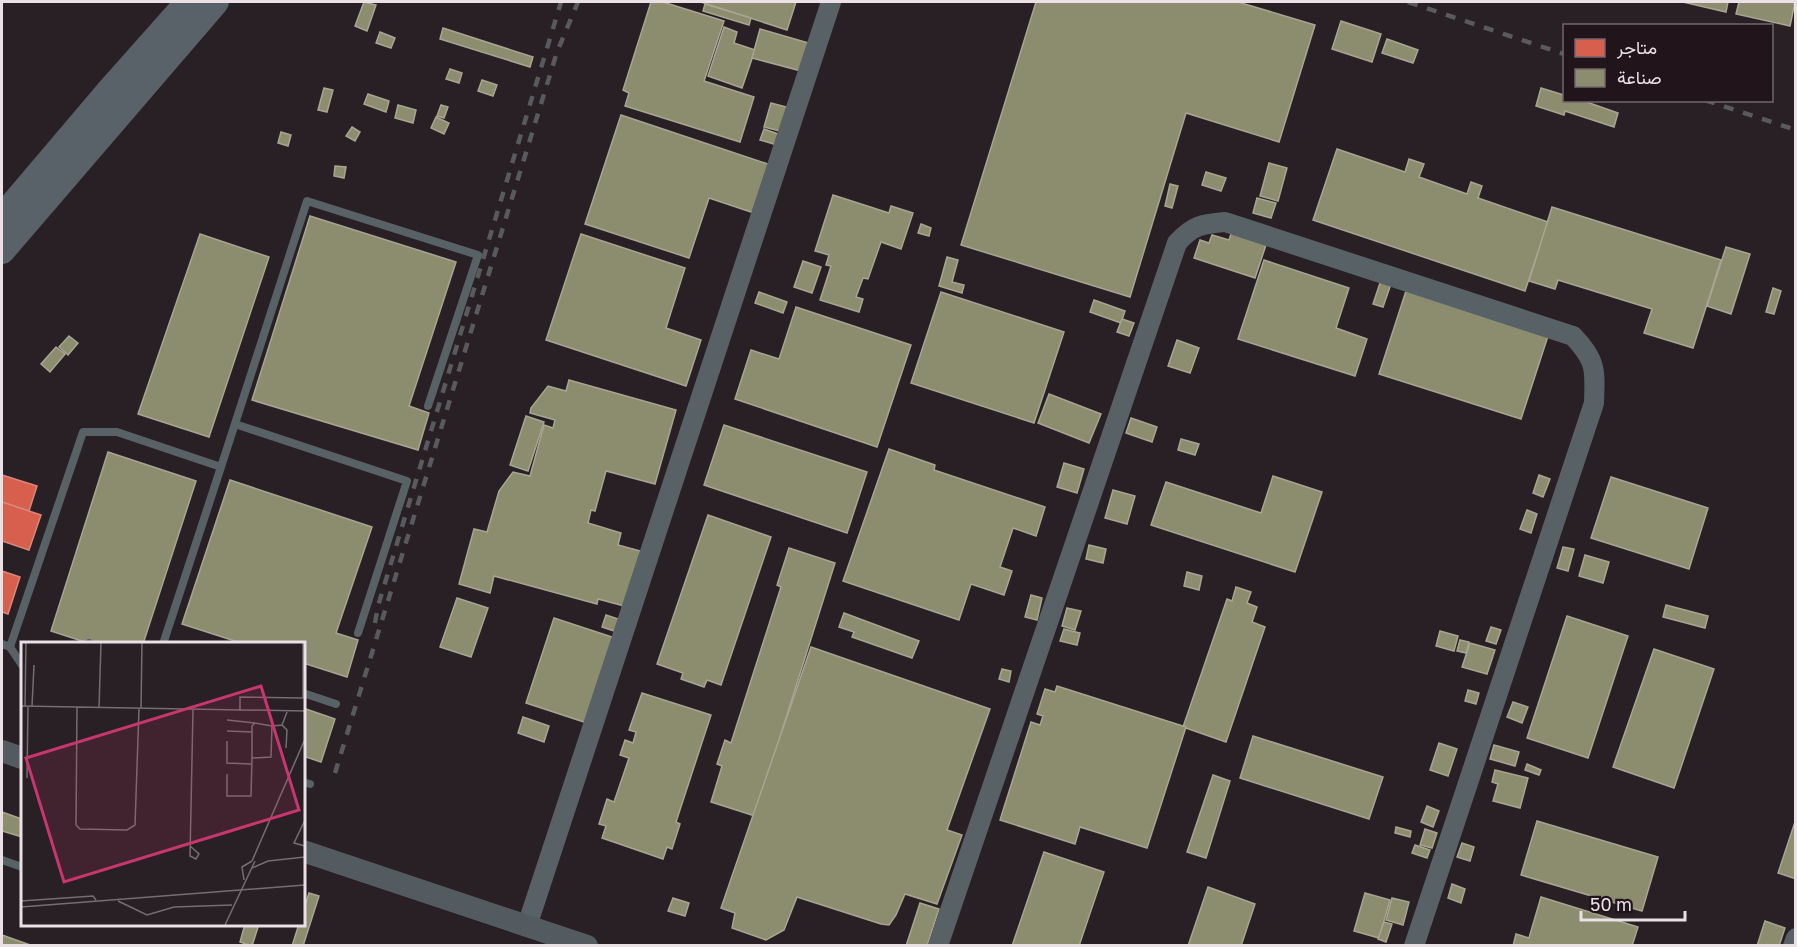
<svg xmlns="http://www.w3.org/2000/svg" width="1797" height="947" viewBox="0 0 1797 947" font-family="'Golos Text',Vazirmatn,sans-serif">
  <rect width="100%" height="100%" fill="#282024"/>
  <g fill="#d6604d" stroke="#dc867b" stroke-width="1.5">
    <path d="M 2,475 L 37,486 L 29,511 L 2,502 Z"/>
    <path d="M 2,502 L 41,515 L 29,550 L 2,541 Z"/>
    <path d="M 2,571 L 20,577 L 8,614 L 2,612 Z"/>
  </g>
  <g fill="#8c8c6e" stroke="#a8a592" stroke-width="1.5">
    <path d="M 364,2 L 376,5 L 367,31 L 355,26 Z"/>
    <path d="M 651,2 L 663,2 L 724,21 L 704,81 L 754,97 L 740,142 L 625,106 L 629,93 L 623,90 Z"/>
    <path d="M 701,2 L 796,2 L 787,30 Z"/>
    <path d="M 1036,2 L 1238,2 L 1315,25 L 1279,142 L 1186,113 L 1130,297 L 961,245 Z"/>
    <path d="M 1683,2 L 1728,2 L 1726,12 Z"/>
    <path d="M 1739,2 L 1795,2 L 1790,26 L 1736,14 Z"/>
    <path d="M 705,4 L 751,18 L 749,25 L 703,11 Z"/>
    <path d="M 1341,21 L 1381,34 L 1372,62 L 1332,49 Z"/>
    <path d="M 724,27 L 737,32 L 734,43 L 755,50 L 742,88 L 708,76 Z"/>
    <path d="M 443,28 L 533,57 L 530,67 L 440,39 Z"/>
    <path d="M 760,29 L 812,44 L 805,72 L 752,58 Z"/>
    <path d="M 380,32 L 395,38 L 391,48 L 376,43 Z"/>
    <path d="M 1387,39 L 1418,50 L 1413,63 L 1382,53 Z"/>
    <path d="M 450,69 L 462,73 L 459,83 L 446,79 Z"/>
    <path d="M 482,80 L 497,85 L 493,96 L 478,91 Z"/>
    <path d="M 324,88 L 333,90 L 327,112 L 318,110 Z"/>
    <path d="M 1541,88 L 1564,95 L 1564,100 L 1581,100 L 1618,113 L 1614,127 L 1565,111 L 1564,115 L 1536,106 Z"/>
    <path d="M 368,94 L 389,101 L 386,112 L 364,104 Z"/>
    <path d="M 771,103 L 790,108 L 784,132 L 764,127 Z"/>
    <path d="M 398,105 L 416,110 L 413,123 L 395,118 Z"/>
    <path d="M 441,105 L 448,107 L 444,118 L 437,116 Z"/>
    <path d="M 621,115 L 774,166 L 757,214 L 709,198 L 689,258 L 585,224 Z"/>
    <path d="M 436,117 L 449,123 L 444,134 L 431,128 Z"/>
    <path d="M 352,127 L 360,132 L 355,141 L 346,136 Z"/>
    <path d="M 764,129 L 781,135 L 777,145 L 760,140 Z"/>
    <path d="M 281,132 L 291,135 L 288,146 L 278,143 Z"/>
    <path d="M 1337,149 L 1405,172 L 1409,159 L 1424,164 L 1419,177 L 1467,194 L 1471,182 L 1482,186 L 1478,198 L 1548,222 L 1525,291 L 1313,220 Z"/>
    <path d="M 1269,163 L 1287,168 L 1278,201 L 1260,196 Z"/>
    <path d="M 335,166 L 346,167 L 344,178 L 334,176 Z"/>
    <path d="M 1206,172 L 1226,178 L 1221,191 L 1202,185 Z"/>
    <path d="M 1170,184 L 1178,186 L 1172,208 L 1165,206 Z"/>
    <path d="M 833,195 L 889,213 L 891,206 L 913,213 L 901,249 L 881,242 L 868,279 L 863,278 L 856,297 L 863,299 L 859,312 L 820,300 L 831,266 L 826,265 L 829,255 L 815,251 Z"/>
    <path d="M 1257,198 L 1276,203 L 1271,218 L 1253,213 Z"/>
    <path d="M 1552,207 L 1721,260 L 1693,348 L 1644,333 L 1652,309 L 1558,280 L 1555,289 L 1529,281 Z"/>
    <path d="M 310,216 L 456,262 L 409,406 L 429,413 L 418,450 L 252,400 Z"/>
    <path d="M 921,224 L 931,228 L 929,236 L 918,233 Z"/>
    <path d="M 1232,231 L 1267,242 L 1255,278 L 1194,258 L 1200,240 L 1209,243 L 1212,235 L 1229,240 Z"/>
    <path d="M 200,234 L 269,257 L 209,437 L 138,414 Z"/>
    <path d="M 581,234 L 685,268 L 666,328 L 701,340 L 686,386 L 546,340 Z"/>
    <path d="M 1726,247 L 1750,254 L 1731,314 L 1707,306 Z"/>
    <path d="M 947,257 L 958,260 L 952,282 L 964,285 L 962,293 L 939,286 Z"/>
    <path d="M 1264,260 L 1349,288 L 1336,328 L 1367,339 L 1355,376 L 1238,339 Z"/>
    <path d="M 803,261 L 821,267 L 812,293 L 794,287 Z"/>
    <path d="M 1381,280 L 1391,284 L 1383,307 L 1373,304 Z"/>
    <path d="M 1773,288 L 1781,291 L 1774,314 L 1766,312 Z"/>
    <path d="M 1406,291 L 1548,336 L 1521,419 L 1379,374 Z"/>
    <path d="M 759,292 L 787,302 L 783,313 L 755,303 Z"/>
    <path d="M 941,292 L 1064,332 L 1034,423 L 911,383 Z"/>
    <path d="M 1094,300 L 1125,311 L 1121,323 L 1090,312 Z"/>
    <path d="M 796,307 L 911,345 L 877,447 L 735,399 L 751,350 L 779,359 Z"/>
    <path d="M 1122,319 L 1134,323 L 1129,336 L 1117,332 Z"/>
    <path d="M 69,336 L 78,343 L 68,355 L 59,347 Z"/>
    <path d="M 1177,340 L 1199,348 L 1190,373 L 1168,366 Z"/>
    <path d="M 56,347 L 65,354 L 50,372 L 41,364 Z"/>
    <path d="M 569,380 L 676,410 L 655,484 L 606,471 L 595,511 L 591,510 L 588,523 L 621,533 L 618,545 L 644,552 L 628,607 L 598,599 L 597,604 L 494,576 L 490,593 L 459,584 L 474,529 L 487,532 L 499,491 L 513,472 L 530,476 L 544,425 L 553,428 L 555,420 L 530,413 L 531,408 L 548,386 L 566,391 Z"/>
    <path d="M 1049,394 L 1101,414 L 1089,443 L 1038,423 Z"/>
    <path d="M 526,416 L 544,422 L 528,471 L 510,465 Z"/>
    <path d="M 1131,418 L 1157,427 L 1152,442 L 1126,433 Z"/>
    <path d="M 724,425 L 867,472 L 847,533 L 704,485 Z"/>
    <path d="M 1181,439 L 1199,444 L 1195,455 L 1178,450 Z"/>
    <path d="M 889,449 L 935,465 L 934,470 L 1045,507 L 1036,536 L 1013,528 L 1000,567 L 1012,571 L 1004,595 L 971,584 L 959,620 L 843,581 Z"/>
    <path d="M 108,452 L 196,481 L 143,644 L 91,644 L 51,631 Z"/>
    <path d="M 1064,463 L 1084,469 L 1077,493 L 1057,487 Z"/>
    <path d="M 1539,475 L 1550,479 L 1543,497 L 1533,493 Z"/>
    <path d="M 1273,476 L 1322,492 L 1295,572 L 1151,525 L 1166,482 L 1261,513 Z"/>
    <path d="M 1611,477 L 1708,508 L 1689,569 L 1591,538 Z"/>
    <path d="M 230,480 L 372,527 L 336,633 L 358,640 L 347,677 L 303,663 L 303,644 L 244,644 L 182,624 Z"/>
    <path d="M 1113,490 L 1135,496 L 1127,524 L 1105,518 Z"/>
    <path d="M 1527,510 L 1537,514 L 1531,533 L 1520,529 Z"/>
    <path d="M 708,515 L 771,537 L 721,685 L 707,680 L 704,687 L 681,679 L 683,673 L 657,664 Z"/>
    <path d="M 1089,545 L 1106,549 L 1103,563 L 1086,559 Z"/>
    <path d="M 1563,547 L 1574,549 L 1568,571 L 1557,568 Z"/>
    <path d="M 789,548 L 835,563 L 755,816 L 711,802 L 722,766 L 717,764 L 725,740 L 731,743 L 781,587 L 777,585 Z"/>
    <path d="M 1585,555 L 1609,562 L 1603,583 L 1579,576 Z"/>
    <path d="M 1187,572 L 1202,576 L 1199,590 L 1184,586 Z"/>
    <path d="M 1236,587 L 1251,592 L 1247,603 L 1257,607 L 1252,622 L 1265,627 L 1226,742 L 1183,727 L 1227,599 L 1232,601 Z"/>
    <path d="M 1031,595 L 1042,598 L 1037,620 L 1025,617 Z"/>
    <path d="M 457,598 L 488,608 L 471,657 L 440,647 Z"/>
    <path d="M 1666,605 L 1708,616 L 1705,628 L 1663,617 Z"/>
    <path d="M 1067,608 L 1081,611 L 1075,630 L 1062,626 Z"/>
    <path d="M 844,613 L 919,641 L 912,658 L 852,637 L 854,632 L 839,627 Z"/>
    <path d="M 606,615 L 624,621 L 620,633 L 602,627 Z"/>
    <path d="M 1567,616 L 1628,636 L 1588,758 L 1527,738 Z"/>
    <path d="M 554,618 L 615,638 L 587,723 L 526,703 Z"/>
    <path d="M 1491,627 L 1501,630 L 1496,644 L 1486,641 Z"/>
    <path d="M 1064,629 L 1080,633 L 1077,645 L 1060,641 Z"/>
    <path d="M 1440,631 L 1458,636 L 1454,651 L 1436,646 Z"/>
    <path d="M 1460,640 L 1469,642 L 1466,653 L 1457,651 Z"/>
    <path d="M 1470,643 L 1495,650 L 1487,674 L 1462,667 Z"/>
    <path d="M 811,647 L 990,709 L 947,830 L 962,835 L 937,904 L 905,894 L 896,915 L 889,925 L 881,924 L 797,897 L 784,930 L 766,940 L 732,928 L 735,913 L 721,908 Z"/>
    <path d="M 1654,649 L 1714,669 L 1674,788 L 1613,767 Z"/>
    <path d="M 1002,669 L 1011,671 L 1009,682 L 999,679 Z"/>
    <path d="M 1057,686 L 1186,727 L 1147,848 L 1080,827 L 1075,844 L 1000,820 L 1031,722 L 1040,725 L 1043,716 L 1037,714 L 1045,689 L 1055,692 Z"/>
    <path d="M 1468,690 L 1479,693 L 1476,704 L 1465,701 Z"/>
    <path d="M 642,693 L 711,715 L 676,822 L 680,824 L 672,849 L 667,847 L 663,859 L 602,838 L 606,826 L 599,824 L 607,799 L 614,802 L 629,758 L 620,755 L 625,740 L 633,743 L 636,732 L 629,730 Z"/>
    <path d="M 1513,702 L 1528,707 L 1522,723 L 1507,717 Z"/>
    <path d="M 303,708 L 335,719 L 321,762 L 303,756 Z"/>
    <path d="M 523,717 L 549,726 L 544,742 L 518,733 Z"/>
    <path d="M 1253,736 L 1383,777 L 1369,819 L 1240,778 Z"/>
    <path d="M 1439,743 L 1457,749 L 1448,776 L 1430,770 Z"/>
    <path d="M 1494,745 L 1519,752 L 1515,766 L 1490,759 Z"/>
    <path d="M 1527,764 L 1541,770 L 1539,775 L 1525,770 Z"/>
    <path d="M 1495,770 L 1528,778 L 1520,808 L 1493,801 L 1498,784 L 1492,782 Z"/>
    <path d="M 1213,775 L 1230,781 L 1206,858 L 1187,852 Z"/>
    <path d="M 1427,806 L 1439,811 L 1433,827 L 1421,822 Z"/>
    <path d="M 2,812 L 22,819 L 22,837 L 2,831 Z"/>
    <path d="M 1537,821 L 1658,857 L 1642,911 L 1521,875 Z"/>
    <path d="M 1795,822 L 1796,823 L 1796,879 L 1778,873 Z"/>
    <path d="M 1396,827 L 1411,831 L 1410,837 L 1395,833 Z"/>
    <path d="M 1425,829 L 1437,833 L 1432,848 L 1420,845 Z"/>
    <path d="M 1462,843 L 1474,847 L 1470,861 L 1457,857 Z"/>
    <path d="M 1415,845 L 1430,850 L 1427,858 L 1412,853 Z"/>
    <path d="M 1044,852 L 1104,872 L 1079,946 L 1012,946 Z"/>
    <path d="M 1452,884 L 1465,889 L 1461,903 L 1448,898 Z"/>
    <path d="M 1208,887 L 1255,904 L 1241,946 L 1188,946 Z"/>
    <path d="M 309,893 L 319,896 L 303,946 L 292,946 L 299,924 L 303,924 L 303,912 Z"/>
    <path d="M 1365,893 L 1390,900 L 1379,938 L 1354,931 Z"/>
    <path d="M 1541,897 L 1638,927 L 1632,946 L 1513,946 L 1516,934 L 1529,938 Z"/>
    <path d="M 673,898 L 689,903 L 685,916 L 668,911 Z"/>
    <path d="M 1392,898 L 1409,902 L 1403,925 L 1386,920 Z"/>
    <path d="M 920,903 L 939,909 L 927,946 L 906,946 Z"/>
    <path d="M 1765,921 L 1785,928 L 1779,946 L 1757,946 Z"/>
    <path d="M 1384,922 L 1392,924 L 1386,942 L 1378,939 Z"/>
    <path d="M 245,924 L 259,924 L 252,946 L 240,942 Z"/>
    <path d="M 2,935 L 33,946 L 2,946 Z"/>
  </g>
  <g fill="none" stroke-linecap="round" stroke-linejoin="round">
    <g stroke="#586266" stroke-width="8">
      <path d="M 235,424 L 407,481 L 358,633"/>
      <path d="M 2,644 L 10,647 L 83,432 L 117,432 L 221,467 L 307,201 L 478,255 L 428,406"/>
      <path d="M 88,644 L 89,643"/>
      <path d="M 163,644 L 221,467"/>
      <path d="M 10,647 L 22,665"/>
      <path d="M 303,693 L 336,704"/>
      <path d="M 303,782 L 310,784"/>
      <path d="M 2,860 L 22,867"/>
    </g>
    <g stroke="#586266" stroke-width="20">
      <path d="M 527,926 L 831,2"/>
      <path d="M 938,946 L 1177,243 C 1193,225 1202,224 1225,222 L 1573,336 C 1597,361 1595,370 1594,403 L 1414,946"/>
      <path d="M 1793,946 L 1796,938"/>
    </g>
    <g stroke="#535b60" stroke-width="22">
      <path d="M 2,751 L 22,758"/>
      <path d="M 303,851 L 587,946"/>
    </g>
    <g stroke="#596268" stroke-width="26">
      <path d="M 2,217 L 109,91 L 188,2"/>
      <path d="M 2,251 L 216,2"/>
    </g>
    <g stroke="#595a5d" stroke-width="4.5" stroke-dasharray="10 10" stroke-linecap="butt">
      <path d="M 1408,2 L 1564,54"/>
      <path d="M 1705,100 L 1796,130"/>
      <path d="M 375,623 L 378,606 L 561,2"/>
      <path d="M 335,773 L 557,52 L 578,2"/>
    </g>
  </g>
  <g transform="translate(21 642)">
    <rect width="284" height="284" fill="#282024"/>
    <path fill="none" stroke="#766d71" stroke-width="1.5" d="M 0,64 L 284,69M 4,64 L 5,0M 11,64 L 13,23M 56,65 L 55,183 L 59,187 L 106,188 L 114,183 L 118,67M 78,66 L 80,0M 120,67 L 121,0M 219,69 L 219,55 L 282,56 L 282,0M 206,78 L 234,81M 261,83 L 266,88 L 265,106M 206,89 L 231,90M 206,99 L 206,121 L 230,122M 231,116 L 231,84 L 234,81 L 251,84M 206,132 L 206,154 L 230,154 L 231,116 L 250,115 L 251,84 L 261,83 L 266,70M 6,136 L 7,64M 284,178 L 273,201 L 284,204M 169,204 L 178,212 L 175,217 L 169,214 L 172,68M 231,219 L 284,97M 231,226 L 247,219 L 284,215M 223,238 L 221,225 L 231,219M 0,259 L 72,254 L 75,258M 97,259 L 126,273 L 153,265 L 211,263M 0,265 L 284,243M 204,283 L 234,219"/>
    <path fill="#c83670" fill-opacity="0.15" stroke="#c83670" stroke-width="3" d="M 240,44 L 278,168 L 43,240 L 5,116 Z"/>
    <rect width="284" height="284" fill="none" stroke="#eae0e5" stroke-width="3"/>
  </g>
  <rect width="1797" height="947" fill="none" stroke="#eae0e5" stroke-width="6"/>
  <rect x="1563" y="24" width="210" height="78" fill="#21141b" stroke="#71666c" stroke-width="1.5"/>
  <rect x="1575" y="39" width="30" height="18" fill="#d6604d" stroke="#71666c" stroke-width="1.5"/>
  <text x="1617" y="54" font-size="18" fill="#eae0e5">متاجر</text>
  <rect x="1575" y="69" width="30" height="18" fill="#8c8c6e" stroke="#71666c" stroke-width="1.5"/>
  <text x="1617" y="84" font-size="18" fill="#eae0e5">صناعة</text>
  <path d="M1581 911v9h104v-9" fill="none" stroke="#eae0e5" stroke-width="3"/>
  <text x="1590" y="911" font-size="18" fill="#eae0e5" stroke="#21141b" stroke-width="4.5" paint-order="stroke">50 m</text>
</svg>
